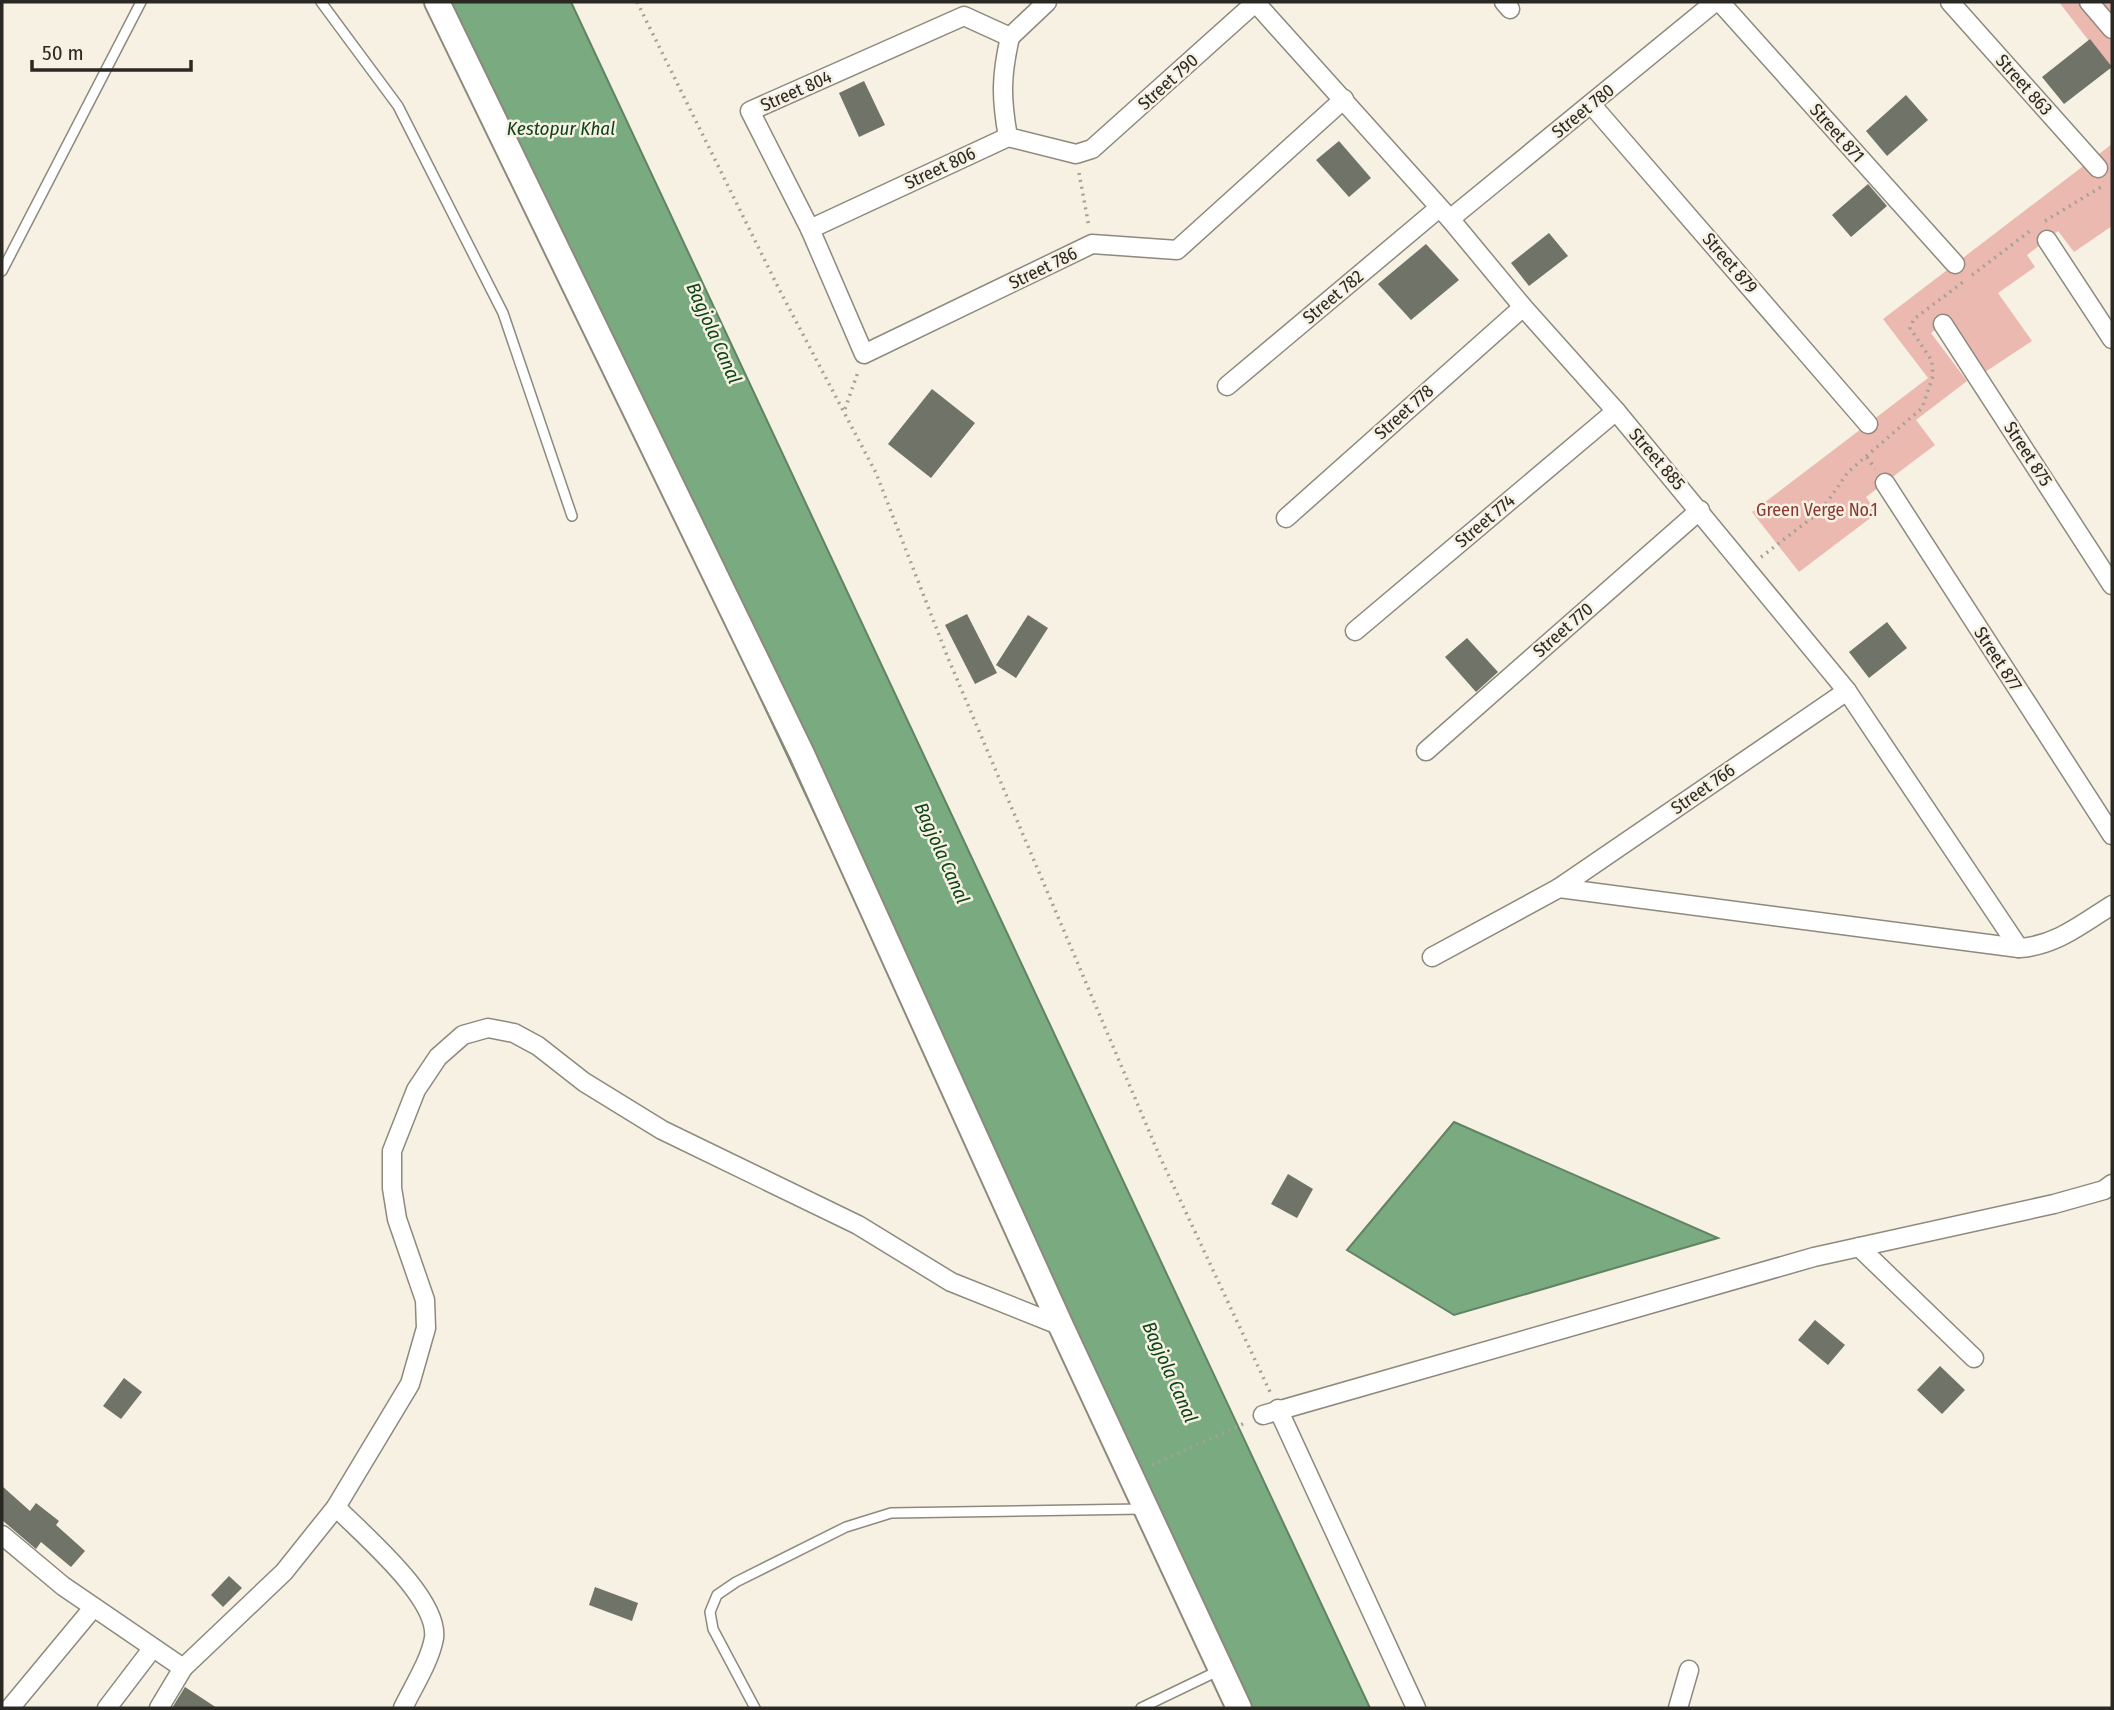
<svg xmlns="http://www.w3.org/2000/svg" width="2114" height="1710" viewBox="0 0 2114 1710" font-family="'Fira Sans Condensed',sans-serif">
  <rect width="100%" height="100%" fill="#f6f1e3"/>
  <g fill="#ecb9b1">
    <path d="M 2059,2 L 2112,2 L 2112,71 Z"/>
    <path d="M 2112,144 L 2112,226 L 2074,252 L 2058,231 L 2027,255 L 2035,267 L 1998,293 L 2032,341 L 1985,372 L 1949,319 L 1931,333 L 1967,381 L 1916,420 L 1935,445 L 1866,497 L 1877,513 L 1799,572 L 1752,512 L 1928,378 L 1883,319 Z"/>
  </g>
  <g fill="#7aaa7f" stroke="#628363" stroke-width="2">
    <path d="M 434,2 L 571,2 L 1370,1708 L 1234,1708 Z"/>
    <path d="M 1454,1122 L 1718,1238 L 1454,1315 L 1347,1250 Z"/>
  </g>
  <g fill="#707367">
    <path d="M 2090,39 L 2112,67 L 2064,104 L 2042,77 Z"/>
    <path d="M 864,81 L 885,125 L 859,137 L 839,93 Z"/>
    <path d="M 1906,95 L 1928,120 L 1887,156 L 1866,131 Z"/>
    <path d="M 1339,141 L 1371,178 L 1349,197 L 1316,160 Z"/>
    <path d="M 1868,184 L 1887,206 L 1851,237 L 1832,215 Z"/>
    <path d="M 1549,233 L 1568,256 L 1529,286 L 1511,263 Z"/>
    <path d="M 1426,244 L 1459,280 L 1411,320 L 1378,284 Z"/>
    <path d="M 932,389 L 975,423 L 931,478 L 888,444 Z"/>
    <path d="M 967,614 L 997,673 L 975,684 L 945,625 Z"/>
    <path d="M 1028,615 L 1048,628 L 1016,678 L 996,665 Z"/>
    <path d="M 1887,622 L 1907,648 L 1869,678 L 1849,652 Z"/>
    <path d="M 1467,638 L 1498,672 L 1476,692 L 1445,657 Z"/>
    <path d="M 1288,1174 L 1313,1189 L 1297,1218 L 1271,1204 Z"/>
    <path d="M 1815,1320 L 1845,1345 L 1828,1365 L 1798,1340 Z"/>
    <path d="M 1940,1366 L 1965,1390 L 1942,1414 L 1917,1390 Z"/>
    <path d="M 124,1378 L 142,1392 L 121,1419 L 103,1406 Z"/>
    <path d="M 2,1486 L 30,1511 L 36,1503 L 59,1521 L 56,1525 L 85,1551 L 71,1567 L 41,1542 L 36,1549 L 2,1520 Z"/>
    <path d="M 229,1576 L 242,1588 L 223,1607 L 211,1595 Z"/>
    <path d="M 595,1587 L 638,1603 L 632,1621 L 589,1605 Z"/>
    <path d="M 185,1687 L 217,1708 L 172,1708 Z"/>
  </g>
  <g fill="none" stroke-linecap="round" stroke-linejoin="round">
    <defs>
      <g id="lane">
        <path d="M 321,2 L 398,106 L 503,313 L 572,516"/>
        <path d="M 2,271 L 141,2"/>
        <path d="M 755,1708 L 713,1629 L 710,1612 L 717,1595 L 736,1582 L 846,1527 L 891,1513 L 1142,1509"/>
        <path d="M 1141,1708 L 1220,1670"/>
      </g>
      <g id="street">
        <path d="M 1255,2 L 1450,219 L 1523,307 L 1616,411 L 1847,691 L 2019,948"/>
        <path d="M 1504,2 L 1510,9"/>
        <path d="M 1720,2 L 1955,264"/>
        <path d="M 1950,2 L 2098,168"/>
        <path d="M 2089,2 L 2112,29"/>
        <path d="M 1010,37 L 964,16 L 750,111 L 810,229 L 864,354 L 1092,244 L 1177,250 L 1344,99"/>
        <path d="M 1010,37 L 1047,2"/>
        <path d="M 1591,104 L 1868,424"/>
        <path d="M 1008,137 C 1001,98 1001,76 1010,37"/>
        <path d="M 1450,219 L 1715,2"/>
        <path d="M 810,229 L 1008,137 L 1076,154 L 1092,149 L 1256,2"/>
        <path d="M 2047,240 L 2112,339"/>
        <path d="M 1943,324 L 2112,585"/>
        <path d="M 1227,386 L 1439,208"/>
        <path d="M 1885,483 L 2112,835"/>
        <path d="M 1286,518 L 1523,307"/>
        <path d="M 1355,631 L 1616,411"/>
        <path d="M 1426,751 L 1700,510"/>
        <path d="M 1559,888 L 1847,691"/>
        <path d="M 1432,957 L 1559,888 L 2019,948 C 2055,946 2082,924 2112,905"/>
        <path d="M 1859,1247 L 1974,1358"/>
        <path d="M 1278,1409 L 1416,1708"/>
        <path d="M 1263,1415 L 1814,1257 L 2054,1204 L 2104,1190 L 2112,1184"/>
        <path d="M 336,1507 C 363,1535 439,1598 434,1638 C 430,1661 413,1687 403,1708"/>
        <path d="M 2,1535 L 63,1586 L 183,1668"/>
        <path d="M 10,1708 L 93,1608"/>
        <path d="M 107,1708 L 152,1649"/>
        <path d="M 159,1708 L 183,1668 L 284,1572 L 336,1507 L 410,1384 L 426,1328 L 425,1300 L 397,1219 L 392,1188 L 392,1151 L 416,1090 L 438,1057 L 463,1035 L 488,1028 L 514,1033 L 538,1046 L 584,1082 L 662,1130 L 858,1225 L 951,1282 L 1061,1326"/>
        <path d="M 1678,1708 L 1689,1670"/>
      </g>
      <path id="secondary" d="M 437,2 L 802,754 L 1061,1326 L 1239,1708"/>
    </defs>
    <use href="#lane" stroke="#8e897d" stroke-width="12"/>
    <use href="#street" stroke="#8e897d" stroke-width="21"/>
    <use href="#secondary" stroke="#8e897d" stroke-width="28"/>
    <g stroke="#a4a196" stroke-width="3.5" stroke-dasharray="2 5" stroke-linecap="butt">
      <path d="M 637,2 L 779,289 L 876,473 L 948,658 L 1160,1157 L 1271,1394"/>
      <path d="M 1079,173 L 1089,227"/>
      <path d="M 2045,221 L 2101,187"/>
      <path d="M 1972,275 L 2030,231"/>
      <path d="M 845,409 L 858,372"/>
      <path d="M 1867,457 L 1875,469"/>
      <path d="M 1761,557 L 1821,511 L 1848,472 L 1922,408 L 1933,376 L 1932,361 L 1910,328 L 1914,319 L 1963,282"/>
      <path d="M 1152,1465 L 1247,1422"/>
    </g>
    <use href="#lane" stroke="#fff" stroke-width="9"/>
    <use href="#street" stroke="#fff" stroke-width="18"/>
    <use href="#secondary" stroke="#fff" stroke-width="24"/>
  </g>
  <g text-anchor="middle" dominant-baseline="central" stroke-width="5" stroke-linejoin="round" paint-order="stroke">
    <g font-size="18" fill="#2a2823" stroke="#f6f1e3">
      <text transform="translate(1168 82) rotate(-42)">Street 790</text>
      <text transform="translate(2024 85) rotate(48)">Street 863</text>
      <text transform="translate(796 91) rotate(-24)">Street 804</text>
      <text transform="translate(1583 111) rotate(-39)">Street 780</text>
      <text transform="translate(1837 133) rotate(48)">Street 871</text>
      <text transform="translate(940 168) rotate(-25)">Street 806</text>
      <text transform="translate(1730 263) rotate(49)">Street 879</text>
      <text transform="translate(1043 268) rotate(-26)">Street 786</text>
      <text transform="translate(1333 297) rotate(-40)">Street 782</text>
      <text transform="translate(1404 412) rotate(-42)">Street 778</text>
      <text transform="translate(2028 454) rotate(57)">Street 875</text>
      <text transform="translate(1657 459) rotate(49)">Street 885</text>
      <text transform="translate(1485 521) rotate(-40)">Street 774</text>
      <text transform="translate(1563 630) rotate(-41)">Street 770</text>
      <text transform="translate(1998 659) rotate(57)">Street 877</text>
      <text transform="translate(1703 789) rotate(-35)">Street 766</text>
    </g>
    <g font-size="18" fill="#873830" stroke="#f6f1e3">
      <text x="1817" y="510">Green Verge No.1</text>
    </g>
    <g font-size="19" font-style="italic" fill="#0c4319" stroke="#f6f1e3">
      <text x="561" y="128">Kestopur Khal</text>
      <text transform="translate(714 333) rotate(66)">Bagjola Canal</text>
      <text transform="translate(942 853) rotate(66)">Bagjola Canal</text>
      <text transform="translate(1170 1372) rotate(66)">Bagjola Canal</text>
    </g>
  </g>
  <rect width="2114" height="1710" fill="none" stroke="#2a2823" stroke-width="7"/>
  <path d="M32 60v10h159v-10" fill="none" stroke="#2a2823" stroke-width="3.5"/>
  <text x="42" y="60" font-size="21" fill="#2a2823" stroke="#f6f1e3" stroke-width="5" paint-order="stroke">50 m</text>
</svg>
